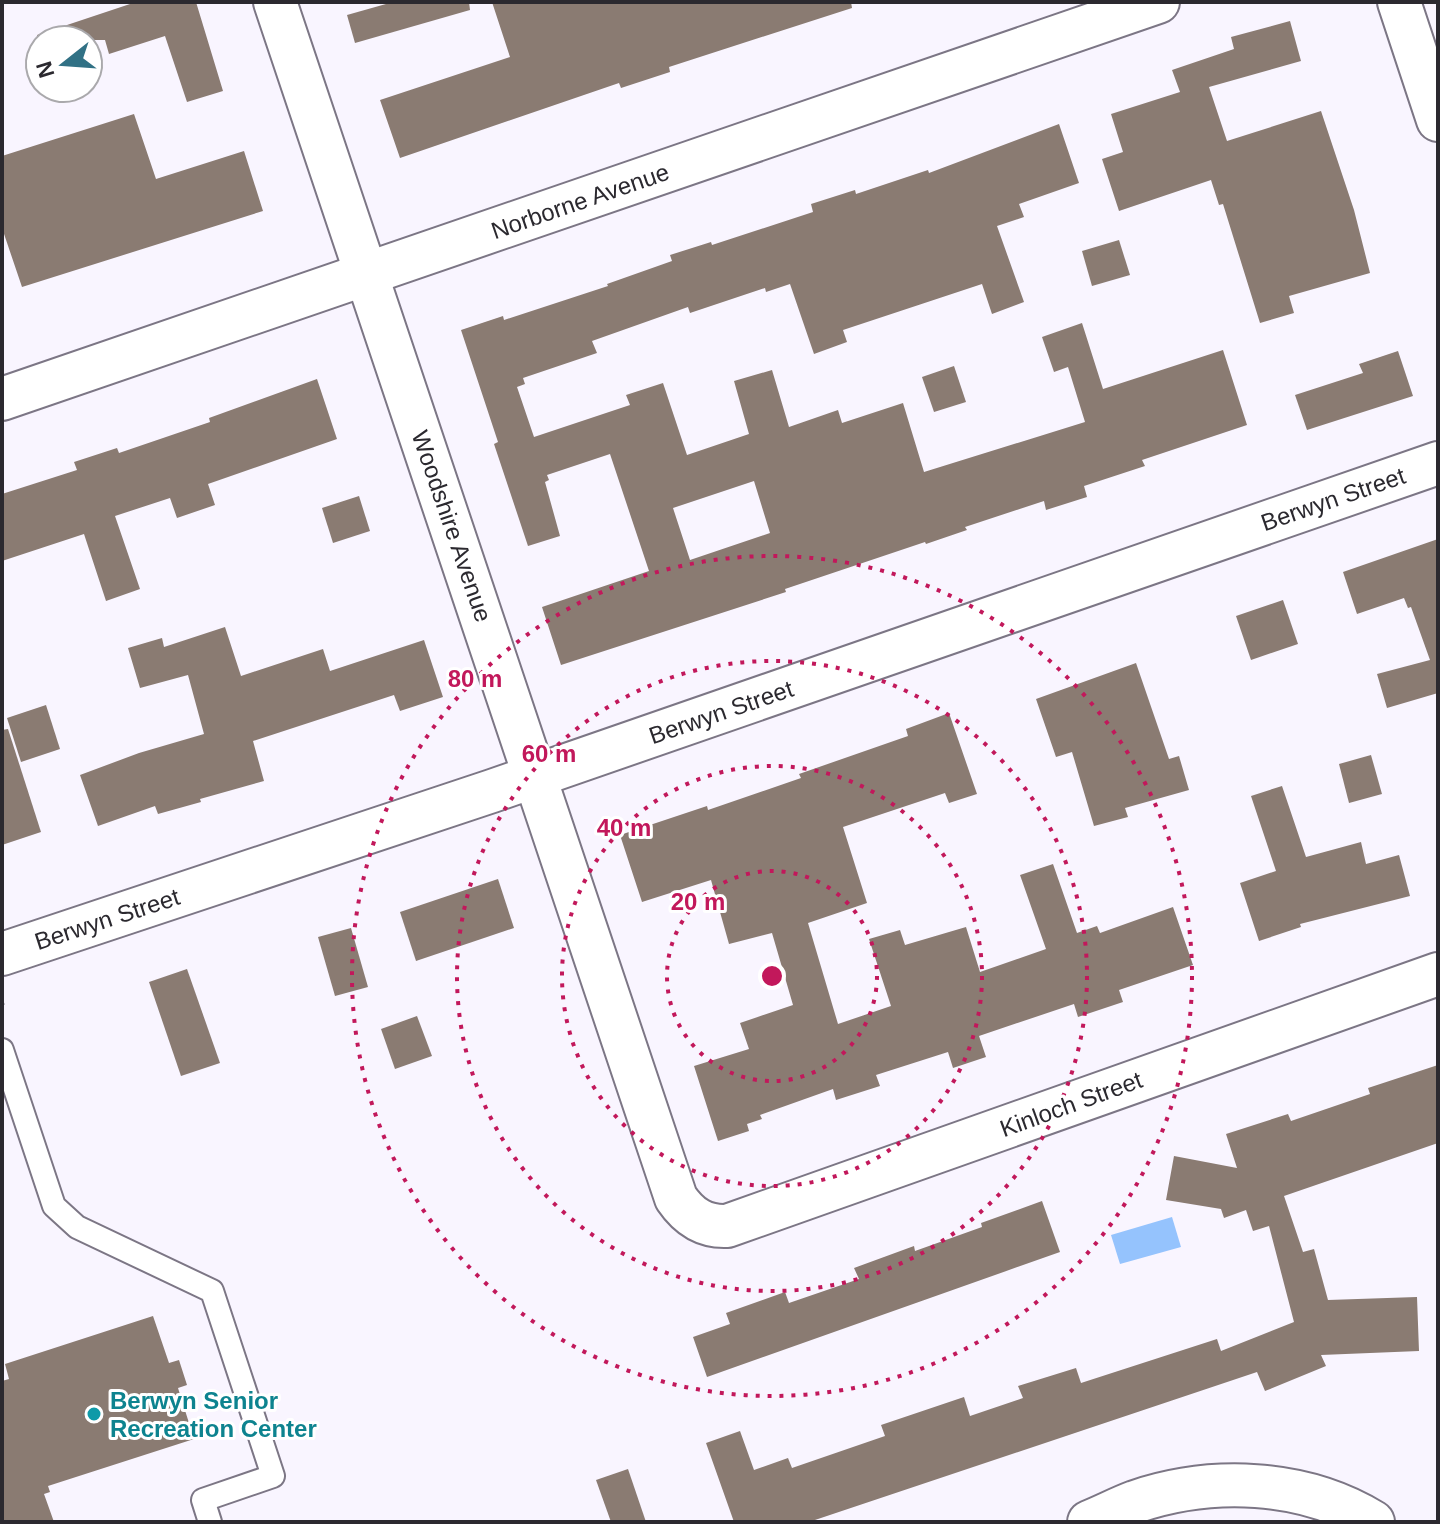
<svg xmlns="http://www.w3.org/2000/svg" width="1440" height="1524" viewBox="0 0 1440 1524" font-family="Arial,sans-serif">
  <rect width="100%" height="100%" fill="#f9f5ff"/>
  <path fill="#95c3fd" d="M 1172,1217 L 1181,1247 L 1120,1264 L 1111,1235 Z"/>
  <g fill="#8a7b72" fill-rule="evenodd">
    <path d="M 136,2 L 196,2 L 223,91 L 187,102 L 165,36 L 109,54 L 105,40 L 38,40 L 37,35 Z"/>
    <path d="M 393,2 L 469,2 L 470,10 L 355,43 L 347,15 Z"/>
    <path d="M 492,2 L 851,2 L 852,8 L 669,67 L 670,72 L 621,88 L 619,83 L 400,158 L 380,100 L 510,57 Z"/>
    <path d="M 1290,21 L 1301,61 L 1209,87 L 1227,141 L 1321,111 L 1354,210 L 1370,273 L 1289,296 L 1294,313 L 1260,323 L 1223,204 L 1219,205 L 1211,180 L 1119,211 L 1102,159 L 1123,152 L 1111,114 L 1180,92 L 1172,70 L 1234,49 L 1231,37 Z"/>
    <path d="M 134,114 L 156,179 L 244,151 L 263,211 L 22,287 L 2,228 L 2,156 Z"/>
    <path d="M 1059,124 L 1079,183 L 1019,204 L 1024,217 L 997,226 L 1024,302 L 992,314 L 982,284 L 843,330 L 847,342 L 814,354 L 790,284 L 766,292 L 765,288 L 690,313 L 688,307 L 592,341 L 597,353 L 523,378 L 525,384 L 517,387 L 534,437 L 630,405 L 626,395 L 663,383 L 687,455 L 749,434 L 734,381 L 772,370 L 789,427 L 838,410 L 842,423 L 903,403 L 924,472 L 1085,422 L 1068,367 L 1054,372 L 1042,337 L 1082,323 L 1103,389 L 1223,350 L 1247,425 L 1142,460 L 1145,466 L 1084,486 L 1087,497 L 1046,510 L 1044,501 L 965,527 L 967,530 L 926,544 L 925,542 L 785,589 L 786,592 L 561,665 L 542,607 L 649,571 L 610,454 L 547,475 L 549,480 L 545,482 L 560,536 L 528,546 L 494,444 L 498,442 L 461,330 L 503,316 L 504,320 L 608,286 L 607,284 L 672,261 L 670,255 L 711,242 L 712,245 L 813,212 L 811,204 L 855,190 L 856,194 L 928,170 L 929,173 ZM 754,481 L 770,533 L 690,560 L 673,508 Z"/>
    <path d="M 1119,240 L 1130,275 L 1092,286 L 1082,251 Z"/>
    <path d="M 1398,351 L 1413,396 L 1307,430 L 1295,395 L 1363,373 L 1359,364 Z"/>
    <path d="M 954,366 L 966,402 L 934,412 L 922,377 Z"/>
    <path d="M 317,379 L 337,439 L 208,484 L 215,505 L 177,518 L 170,498 L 115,516 L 140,589 L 106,601 L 84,534 L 2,561 L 2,494 L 77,470 L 74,462 L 117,448 L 119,453 L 210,422 L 209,418 Z"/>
    <path d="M 359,496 L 370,531 L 333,543 L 322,508 Z"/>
    <path d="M 1438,539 L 1438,693 L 1387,708 L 1377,674 L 1430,660 L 1411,607 L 1408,608 L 1404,598 L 1357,614 L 1343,572 Z"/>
    <path d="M 1283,600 L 1298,644 L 1251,660 L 1236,616 Z"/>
    <path d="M 225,627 L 241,676 L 323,649 L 330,671 L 424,640 L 443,697 L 400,711 L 394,695 L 253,741 L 264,781 L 200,799 L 201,802 L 158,814 L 155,806 L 98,826 L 80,775 L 139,753 L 204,734 L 188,675 L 140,688 L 128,648 L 162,638 L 164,647 Z"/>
    <path d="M 1136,663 L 1169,759 L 1179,756 L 1189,790 L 1125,808 L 1128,817 L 1094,826 L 1072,752 L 1056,757 L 1036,699 Z"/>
    <path d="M 46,705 L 60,749 L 21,762 L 7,718 Z"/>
    <path d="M 949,713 L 977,794 L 949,803 L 945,793 L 843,827 L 867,903 L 808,923 L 838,1024 L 891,1006 L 869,939 L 900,930 L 905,945 L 966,927 L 980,972 L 1046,949 L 1020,875 L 1053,864 L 1077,933 L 1097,926 L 1100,933 L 1173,907 L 1193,965 L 1119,990 L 1123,1002 L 1078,1017 L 1074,1004 L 979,1036 L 986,1057 L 953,1068 L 948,1052 L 876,1075 L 880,1086 L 836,1100 L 833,1089 L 760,1115 L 762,1119 L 747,1124 L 749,1131 L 718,1141 L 694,1066 L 749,1049 L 740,1023 L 793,1005 L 772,933 L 729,944 L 711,880 L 642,902 L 620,835 L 707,806 L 708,810 L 801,778 L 799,774 L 908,736 L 906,729 Z"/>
    <path d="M 8,729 L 41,832 L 2,845 L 2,730 Z"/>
    <path d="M 1371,755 L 1382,794 L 1349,803 L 1339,764 Z"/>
    <path d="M 1282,786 L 1306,857 L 1361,842 L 1366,864 L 1399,855 L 1410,896 L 1300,924 L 1301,927 L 1259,941 L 1240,883 L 1276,871 L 1251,796 Z"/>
    <path d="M 498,879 L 514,928 L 416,961 L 400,912 Z"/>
    <path d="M 351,928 L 368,987 L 335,996 L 318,937 Z"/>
    <path d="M 187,969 L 220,1063 L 181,1076 L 149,982 Z"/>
    <path d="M 417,1016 L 432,1056 L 395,1069 L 381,1029 Z"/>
    <path d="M 1438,1065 L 1438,1143 L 1284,1196 L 1303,1252 L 1314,1249 L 1328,1300 L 1417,1297 L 1419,1351 L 1321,1355 L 1326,1366 L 1265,1391 L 1257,1372 L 809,1522 L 734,1522 L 706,1443 L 740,1431 L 754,1470 L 788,1458 L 792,1468 L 885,1436 L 881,1425 L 964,1397 L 970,1416 L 1023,1398 L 1018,1386 L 1076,1368 L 1081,1383 L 1217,1339 L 1221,1351 L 1294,1322 L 1269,1226 L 1253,1231 L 1246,1210 L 1224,1218 L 1221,1209 L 1166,1200 L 1174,1156 L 1237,1168 L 1226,1134 L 1288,1114 L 1291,1121 L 1370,1094 L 1368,1088 Z"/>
    <path d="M 1042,1201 L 1060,1252 L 707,1377 L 693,1337 L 730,1324 L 726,1313 L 785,1292 L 789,1303 L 859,1279 L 854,1268 L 914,1246 L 915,1251 L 982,1227 L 981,1223 Z"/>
    <path d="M 153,1316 L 169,1363 L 179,1360 L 187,1385 L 178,1388 L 194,1439 L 48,1486 L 50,1492 L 44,1494 L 54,1522 L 2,1522 L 2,1381 L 9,1379 L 5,1364 Z"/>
    <path d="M 628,1469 L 646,1522 L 611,1522 L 596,1480 Z"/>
  </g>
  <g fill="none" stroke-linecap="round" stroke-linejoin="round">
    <defs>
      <path id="service" d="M 2,1050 L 54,1206 L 77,1227 L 212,1291 L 273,1476 L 203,1500 L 210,1522"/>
      <g id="minor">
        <path d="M 275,2 L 676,1198 C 689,1217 704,1227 727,1226 L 1438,974"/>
        <path d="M 1399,2 L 1438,120"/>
        <path d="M 2,399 L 1158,2"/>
        <path d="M 2,954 L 492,791 L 1438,463"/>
        <path d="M 1089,1522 C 1104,1516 1119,1508 1135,1502 C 1211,1476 1303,1479 1373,1522"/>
      </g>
    </defs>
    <use href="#service" stroke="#7c7685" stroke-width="26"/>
    <use href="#minor" stroke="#7c7685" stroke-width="46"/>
    <path stroke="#89868e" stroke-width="5" stroke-dasharray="2 6" stroke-linecap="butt" d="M 2,1003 L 9,1000"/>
    <use href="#service" stroke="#fff" stroke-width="22"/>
    <use href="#minor" stroke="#fff" stroke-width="42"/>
  </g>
  <g fill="none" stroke="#c2185b" stroke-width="4" stroke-dasharray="4 8">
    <circle cx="772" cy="976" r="105"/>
    <circle cx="772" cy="976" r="210"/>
    <circle cx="772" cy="976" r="315"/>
    <circle cx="772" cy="976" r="420"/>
  </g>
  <circle fill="#0f9aa8" stroke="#fff" stroke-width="3" cx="94" cy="1414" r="8"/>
  <g text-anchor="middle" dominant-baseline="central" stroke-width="6" stroke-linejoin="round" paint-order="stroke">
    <g font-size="24" fill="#2b292f" stroke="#fff">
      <text transform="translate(580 201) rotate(-19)">Norborne Avenue</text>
      <text transform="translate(1333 499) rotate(-19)">Berwyn Street</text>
      <text transform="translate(452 526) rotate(71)">Woodshire Avenue</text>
      <text transform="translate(721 712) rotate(-19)">Berwyn Street</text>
      <text transform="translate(107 919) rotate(-18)">Berwyn Street</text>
      <text transform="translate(1071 1104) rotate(-20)">Kinloch Street</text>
    </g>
    <g font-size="24" font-weight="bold" fill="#0d838f" stroke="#fff" text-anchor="start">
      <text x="110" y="1400">Berwyn Senior<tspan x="110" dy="28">Recreation Center</tspan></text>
    </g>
  </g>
  <circle cx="772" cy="976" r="12" fill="#c2185b" stroke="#fff" stroke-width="4"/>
  <g font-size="24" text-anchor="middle" font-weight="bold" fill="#c2185b" stroke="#fff" stroke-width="6" stroke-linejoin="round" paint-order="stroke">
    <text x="475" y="687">80 m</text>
    <text x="549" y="762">60 m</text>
    <text x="624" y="836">40 m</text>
    <text x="698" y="910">20 m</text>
  </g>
  <rect width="1440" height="1524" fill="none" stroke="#2b292f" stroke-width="8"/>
  <g transform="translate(64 64) rotate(253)"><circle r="38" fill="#ffffff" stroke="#aaa9ac" stroke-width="2"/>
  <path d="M0-6L14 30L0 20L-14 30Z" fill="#317185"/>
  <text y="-12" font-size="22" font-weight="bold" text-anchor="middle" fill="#2b292f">N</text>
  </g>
</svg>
